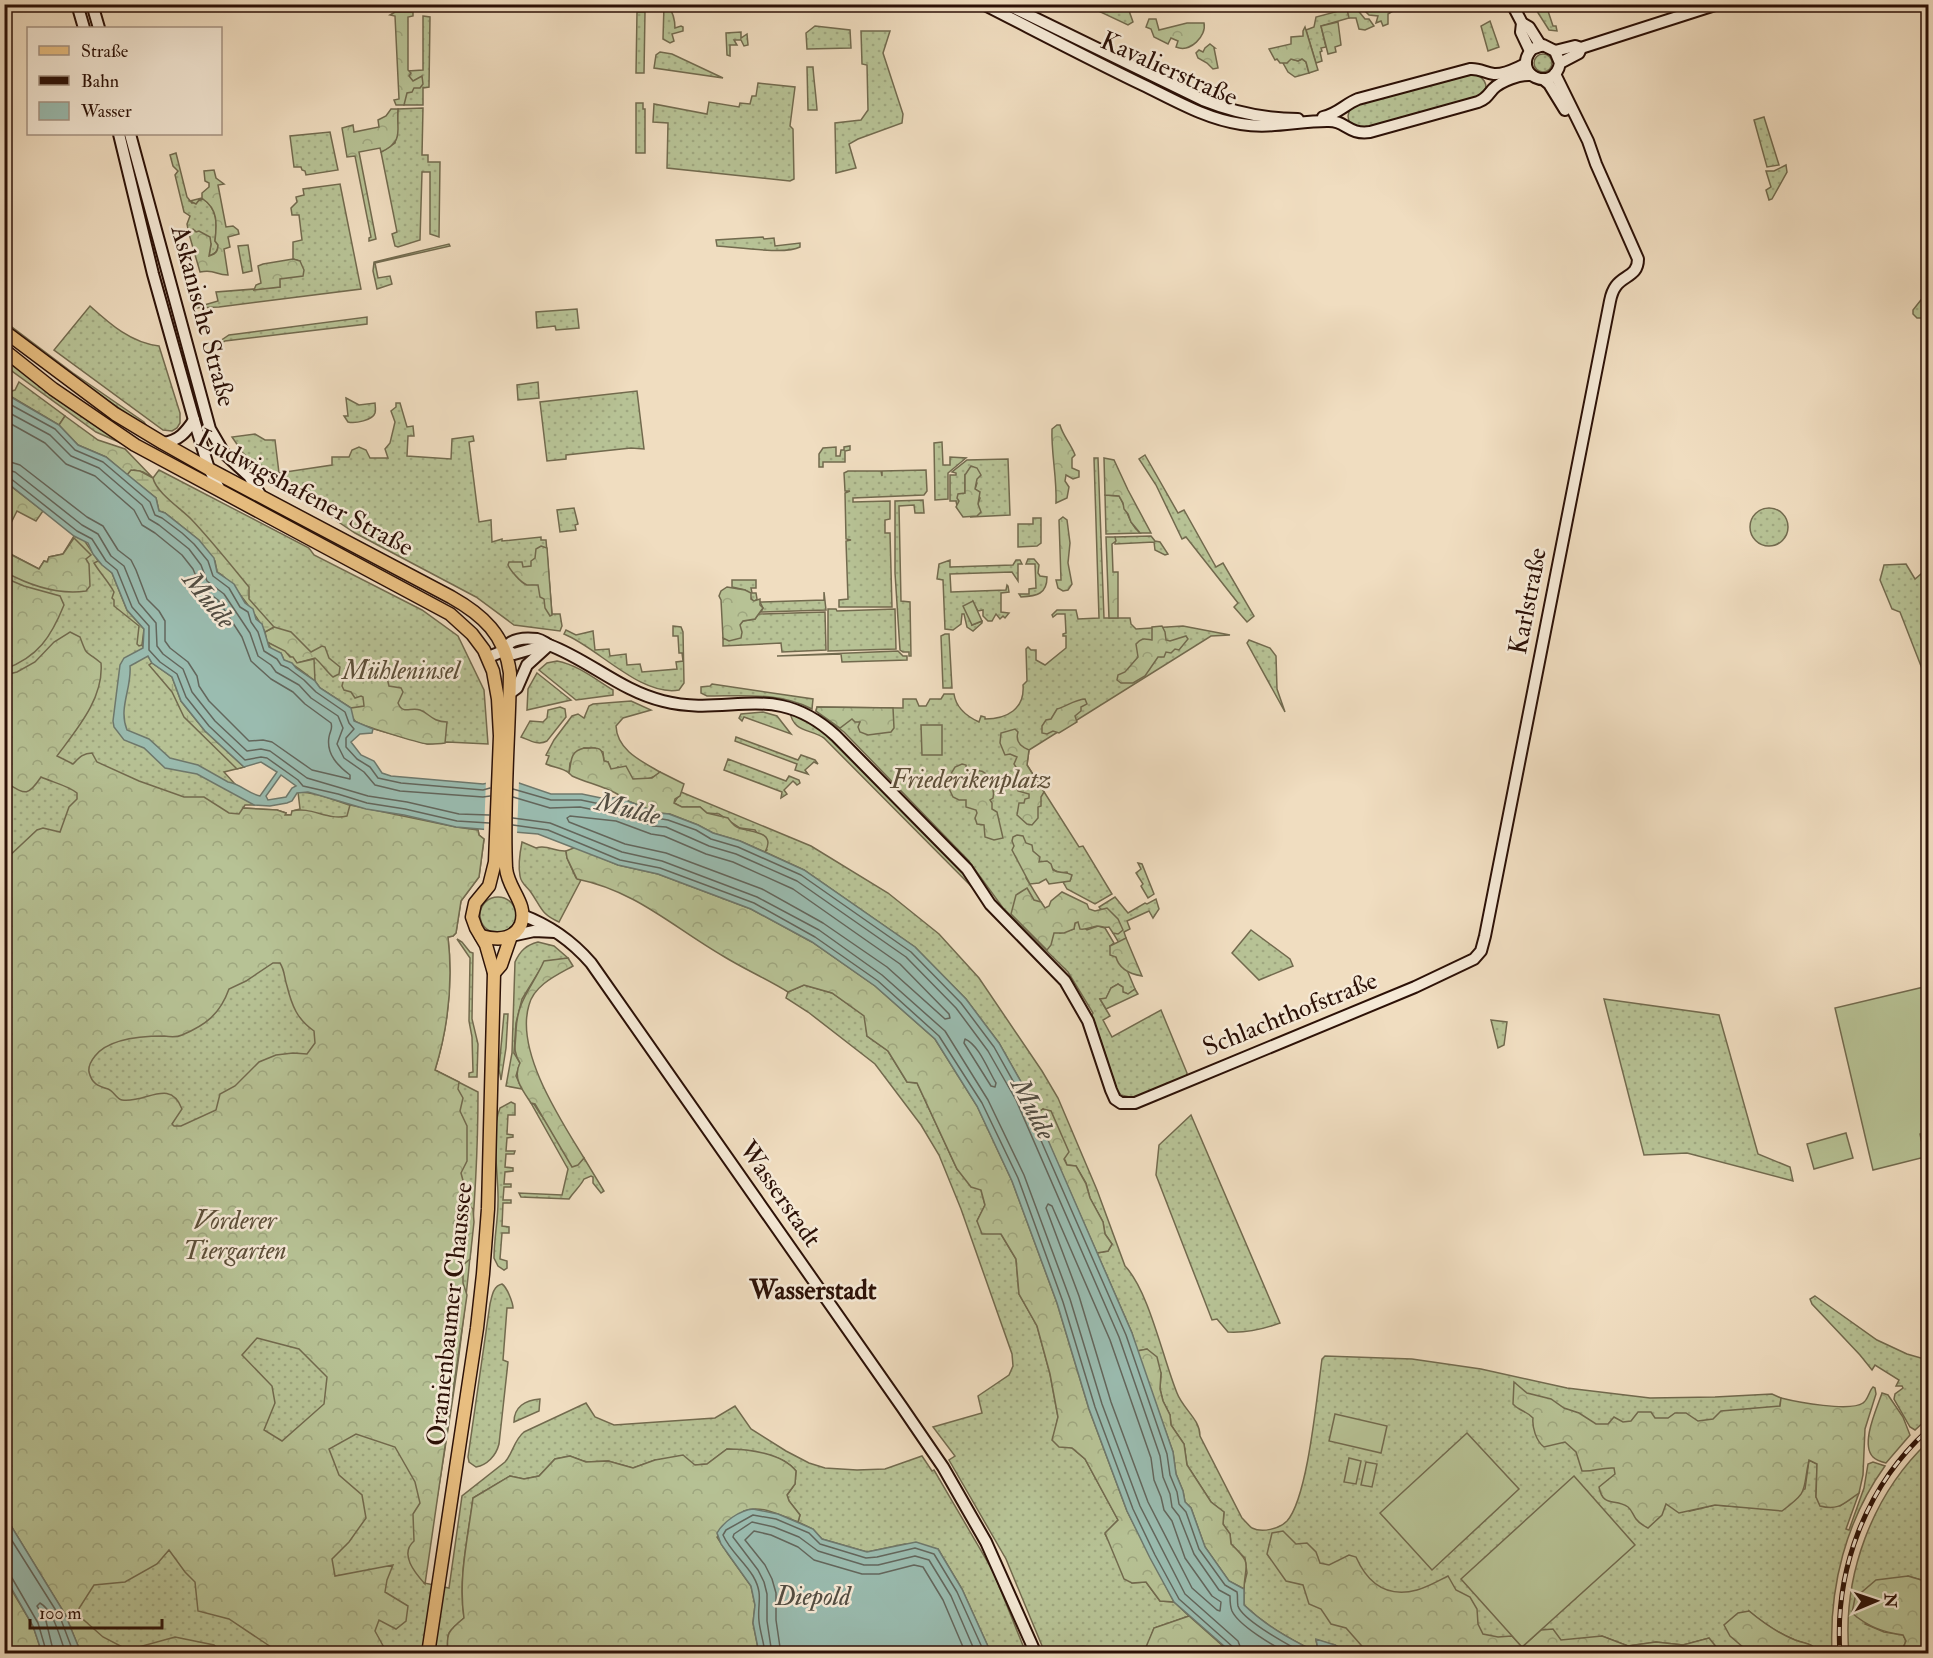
<svg xmlns="http://www.w3.org/2000/svg" width="1933" height="1658" viewBox="0 0 1933 1658" font-family="'IM FELL Double Pica',serif">
  <defs>
    <pattern id="grass-dots" width="8" height="8" patternUnits="userSpaceOnUse" patternTransform="scale(1.5)"><rect width="8" height="8" fill="#b7c295"/><path d="M2 2h.1M6 6h.1" fill="none" stroke="#9ea67f" stroke-width="1.8" stroke-linecap="round"/></pattern>
    <pattern id="forest-crowns" width="20" height="18" patternUnits="userSpaceOnUse" patternTransform="scale(1.5)"><rect width="20" height="18" fill="#b7c295"/><path d="M2 6a3 3 0 1 1 6 0M12 15a3 3 0 1 1 6 0" fill="none" stroke="#9ea67f"/></pattern>
    <pattern id="wetland-marsh" width="20" height="14" patternUnits="userSpaceOnUse" patternTransform="scale(1.5)"><rect width="20" height="14" fill="#b7c295"/><path d="M1 5h8M5 5V1M11 12h8M15 12V8" fill="none" stroke="#9ea67f"/></pattern>
  </defs>
  <rect width="100%" height="100%" fill="#f0ddc0"/>
  <filter id="stains"><feTurbulence type="fractalNoise" baseFrequency=".00333" numOctaves="4"/><feColorMatrix values="0 0 0 0 .2 0 0 0 0 .09 0 0 0 0 .02 0 0 0 .5 -.17"/></filter>
  <radialGradient id="worn" r=".72"><stop offset=".6" stop-color="#630" stop-opacity="0"/><stop offset="1" stop-color="#630" stop-opacity=".3"/></radialGradient>
  <g fill="url(#grass-dots)" stroke="#726a4e" stroke-width="1.5">
    <path d="M 664,5 L 668,5 C 672,11 675,20 675,28 L 681,26 L 683,27 L 683,31 L 672,34 L 674,41 L 670,43 L 663,39 Z"/>
    <path d="M 1096,5 L 1127,5 L 1133,22 L 1128,25 L 1094,9 Z"/>
    <path d="M 1341,5 L 1347,5 L 1349,18 L 1321,26 L 1326,47 L 1321,48 L 1322,51 L 1320,52 L 1322,61 L 1316,63 L 1306,30 L 1314,27 L 1316,17 L 1339,11 Z"/>
    <path d="M 1533,5 L 1546,5 L 1553,26 L 1556,26 L 1557,31 L 1549,30 Z"/>
    <path d="M 637,12 L 645,12 L 644,73 L 636,73 Z"/>
    <path d="M 423,16 L 430,17 L 429,87 L 423,88 L 423,105 L 404,105 L 404,97 L 413,81 L 410,79 L 408,71 L 423,70 Z"/>
    <path d="M 1490,21 L 1499,47 L 1488,51 L 1481,26 Z"/>
    <path d="M 815,26 L 850,30 L 851,48 L 807,49 L 806,33 Z"/>
    <path d="M 861,31 L 890,31 L 883,53 L 903,114 L 902,123 L 858,139 L 849,144 L 856,168 L 836,173 L 835,123 L 861,120 L 868,110 L 867,65 L 862,64 Z"/>
    <path d="M 741,32 L 741,38 L 747,34 L 748,45 L 744,46 L 741,40 L 734,40 L 737,45 L 730,45 L 730,56 L 727,55 L 726,33 Z"/>
    <path d="M 660,52 L 672,54 L 723,78 L 654,68 L 656,55 Z"/>
    <circle cx="1543" cy="63" r="9"/>
    <path d="M 1291,59 L 1298,61 L 1302,59 L 1306,62 L 1309,73 L 1295,77 L 1288,72 L 1283,63 Z"/>
    <path d="M 807,67 L 813,67 C 814,82 816,95 817,110 L 808,110 Z"/>
    <path d="M 1471,74 C 1482,74 1492,86 1481,94 C 1477,97 1471,98 1467,99 L 1465,102 L 1377,126 C 1371,125 1368,128 1362,128 C 1347,128 1344,114 1354,105 L 1456,76 L 1459,78 Z"/>
    <path d="M 758,83 L 795,87 L 790,126 L 793,129 L 794,179 L 790,181 L 667,168 L 668,123 L 653,122 L 654,104 L 707,114 L 709,102 L 739,107 L 740,103 L 750,104 L 752,96 L 756,96 Z"/>
    <path d="M 636,103 L 643,103 L 643,109 L 645,109 L 645,153 L 636,153 Z"/>
    <path d="M 423,108 L 422,155 L 428,155 L 428,162 L 440,162 L 439,237 L 430,234 L 430,172 L 422,172 L 420,240 L 398,247 L 395,246 L 392,234 L 397,232 L 381,152 L 395,143 C 398,131 397,121 398,109 Z"/>
    <path d="M 1764,117 L 1779,165 L 1767,167 L 1754,120 Z"/>
    <path d="M 330,132 L 338,170 L 306,175 L 305,171 L 302,170 L 301,167 L 294,167 L 290,136 Z"/>
    <path d="M 176,153 L 187,197 L 192,203 L 203,199 C 218,209 217,224 215,241 L 218,245 C 218,252 215,254 209,256 L 211,244 L 204,235 L 191,230 L 189,234 L 187,224 L 190,216 L 184,212 L 175,175 L 178,171 L 173,166 L 170,155 Z"/>
    <path d="M 1786,165 L 1787,172 L 1772,199 L 1769,200 L 1766,190 L 1771,187 L 1766,171 L 1774,171 Z"/>
    <path d="M 340,184 L 361,289 L 219,307 L 194,308 L 218,301 L 216,292 L 280,287 L 279,279 L 300,261 L 293,259 L 293,242 L 302,240 L 299,215 L 292,215 L 291,208 L 297,202 L 296,197 L 304,195 L 303,189 Z"/>
    <path d="M 763,237 L 764,239 L 774,238 L 775,246 L 800,243 L 800,247 C 785,255 736,247 717,246 L 716,240 Z"/>
    <path d="M 449,244 L 450,246 L 375,263 L 378,278 L 390,276 L 392,284 L 377,289 L 373,271 L 374,262 Z"/>
    <path d="M 248,245 L 252,271 L 243,273 L 238,246 Z"/>
    <path d="M 1928,291 L 1928,312 L 1922,318 L 1917,318 L 1913,314 L 1913,310 Z"/>
    <path d="M 90,306 C 110,324 131,343 159,346 L 180,413 L 180,423 L 177,428 L 172,431 L 163,430 L 54,350 Z"/>
    <path d="M 577,309 L 579,328 L 556,330 L 555,326 L 537,328 L 536,312 Z"/>
    <path d="M 367,317 L 367,324 L 225,341 L 219,345 L 217,343 L 229,335 L 237,334 Z"/>
    <path d="M 4,321 L 73,373 L 144,422 L 148,428 L 71,375 L 5,325 Z"/>
    <path d="M 184,353 L 207,436 L 202,437 L 179,354 Z"/>
    <path d="M 4,355 L 121,441 L 121,443 L 96,432 L 5,366 Z"/>
    <path d="M 19,382 L 65,416 L 59,425 L 5,393 L 15,390 Z"/>
    <path d="M 538,382 L 539,398 L 518,400 L 517,385 Z"/>
    <path d="M 637,391 L 644,449 L 631,448 L 566,455 L 566,459 L 547,461 L 540,402 Z"/>
    <path d="M 346,398 L 359,405 L 375,403 C 375,404 376,411 375,413 C 373,420 355,424 348,422 L 344,416 L 348,416 Z"/>
    <path d="M 396,403 L 400,403 L 407,427 L 413,426 L 414,436 L 408,436 L 407,456 L 451,459 L 452,439 L 473,436 L 474,441 L 469,442 L 479,522 L 491,520 L 492,542 L 502,539 L 502,541 L 541,537 L 541,540 L 546,540 L 552,614 L 560,614 L 562,626 L 560,631 L 514,625 L 476,597 L 355,533 L 325,513 L 299,492 L 261,470 L 243,453 L 232,437 L 255,434 L 265,440 L 275,440 L 279,473 L 332,465 L 332,457 L 349,457 L 352,450 L 359,447 L 366,450 L 370,458 L 388,458 L 385,449 L 390,443 L 395,422 L 391,411 L 396,407 Z"/>
    <path d="M 942,442 L 943,465 L 950,465 L 950,457 L 966,458 L 948,473 L 948,499 L 935,500 L 934,443 Z"/>
    <path d="M 850,446 L 850,450 L 845,451 L 845,462 L 823,462 L 823,467 L 819,467 L 819,454 L 823,448 L 836,447 L 836,456 L 840,456 L 841,450 L 844,450 L 844,447 Z"/>
    <path d="M 1145,455 L 1178,513 L 1184,510 L 1216,567 L 1223,563 L 1254,616 L 1247,622 L 1234,607 L 1238,603 L 1186,537 L 1182,539 L 1156,485 L 1139,459 Z"/>
    <path d="M 1094,458 L 1098,458 L 1104,618 L 1130,618 L 1131,624 L 1136,629 L 1183,626 L 1230,635 L 1211,636 L 1029,750 L 1027,765 L 1079,847 L 1083,846 L 1112,894 L 1095,904 L 1067,889 L 1063,882 L 1070,880 L 1067,872 L 1059,873 L 1053,869 L 1026,878 L 1060,933 L 1074,929 L 1075,923 L 1078,922 L 1087,930 L 1098,926 L 1105,928 L 1114,943 L 1110,946 L 1116,957 L 1127,970 L 1135,989 L 1128,994 L 1123,992 L 1118,984 L 1111,988 L 1106,999 L 1100,999 L 1110,1016 L 1103,1020 L 1112,1037 L 1161,1010 L 1187,1073 L 1186,1078 L 1134,1098 L 1121,1095 L 1117,1090 L 1101,1041 L 1091,1017 L 1093,1013 L 1068,972 L 1003,908 L 968,860 L 844,732 L 816,711 L 817,707 L 903,708 L 903,699 L 916,699 L 919,706 L 926,706 L 930,699 L 941,699 L 944,694 L 954,694 C 956,708 966,716 979,722 L 981,716 L 985,717 L 985,719 C 1007,719 1025,709 1023,685 L 1027,681 L 1026,649 L 1028,647 L 1031,650 L 1036,650 L 1036,660 L 1045,665 L 1066,648 L 1066,636 L 1063,636 L 1063,634 L 1066,633 L 1065,614 L 1057,614 L 1053,617 L 1052,615 L 1057,610 L 1076,610 L 1078,619 L 1099,618 Z"/>
    <path d="M 1008,459 L 1010,515 L 970,517 L 977,516 L 978,504 L 980,498 L 975,489 L 977,483 L 965,475 L 965,494 L 957,506 L 956,501 L 950,501 L 950,475 L 956,475 L 956,473 L 952,472 L 967,460 Z"/>
    <path d="M 159,470 L 309,548 L 314,555 L 422,610 L 458,636 L 484,690 L 488,744 L 447,742 L 428,744 L 360,725 L 351,708 L 320,688 L 315,681 L 272,650 L 127,475 L 153,478 Z"/>
    <path d="M 926,470 L 927,491 L 924,495 L 853,498 L 853,502 L 890,501 L 890,519 L 885,520 L 885,533 L 890,533 L 892,607 L 839,607 L 839,600 L 848,599 L 846,541 L 851,540 L 846,539 L 845,493 L 850,491 L 845,491 L 844,473 L 848,471 L 881,471 L 882,476 L 882,471 Z"/>
    <path d="M 220,481 L 345,546 L 343,551 L 224,488 Z"/>
    <path d="M 1105,495 L 1119,496 C 1127,508 1128,523 1140,533 L 1106,534 Z"/>
    <path d="M 923,500 L 924,513 L 915,513 L 914,505 L 899,506 L 901,601 L 910,602 L 911,656 L 909,656 L 909,652 L 903,652 L 900,650 L 895,573 L 895,501 Z"/>
    <path d="M 574,508 L 578,524 L 575,525 L 576,530 L 560,532 L 557,510 Z"/>
    <circle cx="1769" cy="527" r="19"/>
    <path d="M 1033,518 L 1041,518 L 1041,543 L 1037,546 L 1018,547 L 1018,524 L 1033,524 Z"/>
    <path d="M 74,536 L 84,540 L 141,624 L 142,645 L 152,663 L 235,759 L 244,767 L 224,772 L 254,805 L 245,805 L 243,808 L 277,810 L 286,813 L 285,815 L 292,815 L 292,811 L 300,809 L 298,792 C 318,792 335,801 353,806 C 394,816 436,825 478,830 L 479,835 L 484,839 L 479,877 L 461,901 L 456,933 L 453,936 L 448,937 C 453,980 448,1028 435,1070 L 478,1092 C 478,1177 471,1262 460,1347 C 450,1426 435,1504 424,1583 L 449,1588 L 462,1496 L 505,1462 C 513,1453 514,1440 524,1432 L 586,1403 L 595,1417 L 614,1425 L 715,1418 L 735,1406 L 751,1429 L 786,1451 L 809,1463 L 825,1468 L 857,1470 L 885,1469 L 922,1456 L 932,1471 L 934,1470 L 993,1571 L 1026,1653 L 991,1653 L 962,1589 L 938,1549 L 905,1544 L 867,1552 L 822,1539 L 813,1529 L 798,1522 L 800,1515 L 789,1501 L 787,1495 L 795,1484 L 796,1471 C 781,1452 749,1452 727,1449 L 707,1464 L 695,1465 L 655,1460 L 633,1468 L 608,1461 L 586,1462 L 570,1456 L 555,1459 L 539,1476 L 524,1479 L 510,1476 L 473,1498 C 468,1538 458,1578 464,1618 C 448,1631 446,1633 448,1653 L 81,1653 L 65,1614 L 5,1516 L 5,551 L 39,569 L 44,561 L 47,562 L 49,557 L 63,554 Z"/>
    <path d="M 1151,536 L 1155,541 L 1160,542 L 1168,554 L 1165,555 L 1155,550 L 1154,542 L 1115,544 L 1115,537 Z"/>
    <path d="M 1028,559 L 1034,559 L 1039,565 L 1038,573 L 1040,576 L 1047,577 C 1047,594 1037,596 1021,597 L 1019,594 L 1029,594 L 1029,589 L 1036,588 L 1035,564 L 1026,564 Z"/>
    <path d="M 950,560 L 950,567 L 1013,565 L 1016,560 L 1020,560 L 1022,564 L 1018,564 L 1018,581 L 1012,572 L 950,574 L 951,592 L 1006,590 L 1007,585 L 1008,586 L 1009,592 L 1001,593 L 1001,612 L 1009,613 L 1005,618 L 1003,616 L 1000,619 L 996,614 L 992,621 L 988,621 L 983,616 L 983,610 L 978,611 L 973,602 L 972,625 L 982,621 L 982,623 L 973,631 L 967,627 L 964,614 L 962,614 L 961,624 L 953,630 L 945,629 L 943,580 L 937,579 L 939,564 Z"/>
    <path d="M 1906,564 L 1915,579 L 1928,568 L 1928,684 L 1900,612 L 1892,609 L 1880,580 L 1884,565 Z"/>
    <path d="M 732,580 L 756,580 L 756,588 L 751,588 L 752,593 L 756,593 L 757,599 L 754,602 L 745,590 L 732,587 Z"/>
    <path d="M 824,592 L 826,610 L 761,612 L 763,608 L 760,602 L 824,600 Z"/>
    <path d="M 828,609 L 836,609 L 837,611 L 895,609 L 896,649 L 828,651 Z"/>
    <path d="M 825,612 L 826,650 L 782,652 L 781,643 L 723,646 L 723,638 L 724,639 L 743,621 L 755,619 L 758,614 Z"/>
    <path d="M 673,626 L 681,627 L 683,632 L 684,683 L 679,690 C 641,697 597,647 564,634 L 566,630 L 576,635 L 593,631 L 595,650 L 609,649 L 610,656 L 626,654 L 627,665 L 640,664 L 642,672 L 677,669 L 676,662 L 683,661 L 682,653 L 679,653 L 678,636 L 673,636 Z"/>
    <path d="M 945,634 L 949,634 L 952,688 L 943,688 L 941,636 Z"/>
    <path d="M 1249,640 L 1270,648 L 1276,656 L 1277,689 L 1285,712 L 1247,643 Z"/>
    <path d="M 898,651 L 903,656 L 907,656 L 907,660 L 842,662 L 841,654 L 777,656 Z"/>
    <path d="M 557,661 C 578,665 595,679 613,690 L 613,695 L 576,700 L 539,670 L 547,663 Z"/>
    <path d="M 537,673 L 571,700 L 527,710 L 528,689 Z"/>
    <path d="M 712,684 L 813,699 L 812,709 C 779,692 743,696 707,696 L 701,693 L 701,687 L 710,686 Z"/>
    <path d="M 631,701 L 651,710 L 623,718 L 616,726 C 617,750 641,761 660,772 C 654,779 641,781 632,779 L 628,772 L 618,767 L 614,770 L 611,769 L 608,762 L 604,761 L 603,752 L 595,748 L 584,748 L 570,763 L 569,773 C 562,767 554,768 546,764 L 549,756 L 546,755 L 554,740 L 572,716 L 578,714 L 584,718 L 589,706 L 593,704 Z"/>
    <path d="M 560,707 L 565,709 L 566,717 L 547,741 C 538,746 529,740 521,737 L 530,721 L 543,722 L 547,718 L 548,710 Z"/>
    <path d="M 763,712 L 777,716 L 791,734 L 744,717 L 742,721 L 739,718 L 741,714 Z"/>
    <path d="M 790,712 L 810,722 L 829,736 L 962,872 L 969,879 L 972,887 L 824,738 C 810,729 793,732 790,712 Z"/>
    <path d="M 736,737 L 798,760 L 801,755 L 815,760 L 818,764 L 814,762 L 805,770 L 808,774 L 795,770 L 797,764 L 735,741 Z"/>
    <path d="M 728,759 L 786,781 L 789,776 L 799,780 L 800,783 L 797,785 L 793,781 L 784,790 L 787,794 L 781,798 L 782,792 L 724,770 Z"/>
    <path d="M 681,792 L 811,846 L 888,893 L 939,934 L 979,978 L 1042,1071 L 1058,1098 L 1097,1190 L 1125,1266 C 1149,1291 1163,1359 1177,1393 C 1183,1409 1200,1419 1200,1436 L 1242,1518 C 1245,1521 1249,1526 1252,1528 C 1262,1533 1279,1529 1287,1521 C 1308,1498 1317,1394 1322,1359 L 1325,1356 L 1412,1359 L 1481,1369 L 1567,1388 L 1650,1398 L 1715,1397 L 1772,1394 L 1781,1398 L 1780,1406 L 1690,1511 L 1715,1505 L 1742,1507 L 1805,1489 L 1809,1460 L 1817,1464 L 1816,1497 L 1840,1506 L 1859,1493 L 1846,1529 L 1849,1530 L 1864,1488 L 1868,1464 L 1873,1462 L 1885,1466 C 1846,1520 1829,1587 1832,1653 L 1820,1653 C 1811,1643 1807,1644 1795,1640 C 1780,1634 1761,1621 1749,1611 L 1750,1654 L 1721,1653 L 1709,1638 L 1683,1645 L 1656,1642 L 1628,1646 L 1602,1636 L 1570,1653 L 1347,1653 L 1335,1645 L 1316,1640 L 1318,1650 L 1314,1651 C 1288,1638 1265,1625 1244,1605 L 1244,1585 L 1247,1573 L 1245,1558 L 1231,1544 L 1230,1534 L 1223,1524 L 1224,1512 L 1211,1502 L 1187,1465 L 1184,1444 L 1171,1425 L 1170,1415 L 1163,1401 L 1160,1389 L 1161,1373 L 1147,1349 L 1137,1351 L 1132,1333 L 1097,1253 L 1108,1251 L 1112,1244 L 1105,1234 L 1103,1222 L 1090,1198 L 1086,1183 L 1076,1166 L 1067,1165 L 1043,1109 L 1036,1114 L 1028,1094 L 999,1043 L 966,999 L 915,947 L 804,870 L 765,852 L 767,850 L 755,830 L 740,828 L 719,814 L 707,813 L 700,807 L 681,807 L 674,803 Z"/>
    <path d="M 522,842 L 536,848 C 547,844 555,852 566,851 L 567,858 L 576,878 L 581,880 L 559,922 C 540,914 541,906 530,891 C 526,886 521,883 520,876 C 518,866 520,852 522,842 Z"/>
    <path d="M 1138,863 L 1142,864 L 1154,894 L 1148,898 L 1141,886 L 1143,884 L 1136,873 L 1141,869 Z"/>
    <circle cx="498" cy="915" r="18"/>
    <path d="M 1115,897 L 1128,913 L 1145,903 L 1147,904 L 1156,899 L 1159,909 L 1153,918 L 1149,911 L 1127,921 L 1130,929 L 1124,932 L 1126,938 L 1119,943 L 1113,933 L 1118,933 L 1099,907 Z"/>
    <path d="M 1251,930 L 1290,959 L 1293,966 L 1259,980 L 1232,953 Z"/>
    <path d="M 457,939 L 462,942 L 470,952 L 473,953 L 472,1019 L 478,1044 L 477,1077 L 469,1077 L 469,1073 L 473,1072 L 472,1037 L 469,1021 L 470,958 Z"/>
    <path d="M 538,942 L 554,946 L 568,958 L 550,961 L 541,968 L 522,999 L 516,1023 L 514,1053 L 520,1063 L 516,1076 L 522,1089 L 506,1086 L 512,1053 L 515,962 C 520,951 526,945 538,942 Z"/>
    <path d="M 804,985 L 832,993 L 865,1016 L 867,1036 L 888,1051 L 907,1082 L 917,1083 L 957,1169 L 981,1190 L 985,1205 L 977,1221 L 1001,1234 L 1016,1259 L 1019,1294 L 1037,1326 L 1050,1374 L 1058,1417 L 1053,1440 L 1072,1448 L 1085,1459 L 1118,1520 L 1105,1534 L 1132,1583 L 1146,1582 L 1160,1601 L 1174,1602 L 1189,1616 L 1154,1628 L 1147,1647 L 1149,1653 L 1045,1653 L 1006,1559 L 949,1460 L 955,1456 L 933,1427 L 982,1413 L 978,1396 L 1009,1375 L 1013,1366 L 1012,1354 L 961,1209 L 939,1155 L 921,1125 L 875,1064 L 808,1012 L 786,998 L 788,992 Z"/>
    <path d="M 1604,999 L 1719,1015 L 1758,1154 L 1790,1167 L 1793,1181 L 1687,1153 L 1644,1155 Z"/>
    <path d="M 504,1014 L 508,1014 L 506,1048 L 501,1080 L 499,1069 Z"/>
    <path d="M 1491,1020 L 1507,1022 L 1504,1045 L 1498,1048 Z"/>
    <path d="M 511,1102 L 515,1104 L 515,1115 L 508,1115 L 507,1134 L 513,1135 L 513,1137 L 507,1138 L 506,1151 L 515,1151 L 514,1154 L 506,1154 L 505,1167 L 513,1168 L 513,1171 L 505,1172 L 504,1184 L 511,1184 L 511,1187 L 504,1187 L 503,1200 L 511,1200 L 511,1203 L 503,1203 L 502,1226 L 509,1227 L 509,1233 L 502,1233 L 500,1259 L 507,1261 L 507,1268 L 504,1270 L 498,1266 L 494,1258 C 494,1239 498,1220 498,1202 C 499,1175 490,1132 500,1108 Z"/>
    <path d="M 531,1103 L 534,1104 L 541,1115 L 582,1160 L 584,1158 L 604,1191 L 601,1193 L 593,1183 L 593,1177 L 591,1176 L 584,1179 C 580,1187 574,1191 569,1199 L 521,1197 L 519,1193 L 562,1195 L 568,1169 Z"/>
    <path d="M 1191,1115 L 1280,1323 C 1264,1329 1246,1333 1228,1332 L 1217,1319 L 1212,1320 L 1156,1175 L 1159,1145 Z"/>
    <path d="M 502,1284 C 507,1287 513,1303 513,1308 L 507,1308 L 503,1360 L 508,1362 L 499,1444 C 496,1456 487,1465 476,1467 L 469,1462 L 468,1457 L 490,1304 C 492,1296 493,1286 502,1284 Z"/>
    <path d="M 1815,1296 L 1877,1340 L 1907,1354 L 1928,1360 L 1928,1418 L 1915,1430 L 1910,1427 L 1894,1399 L 1895,1394 L 1903,1388 L 1902,1386 L 1896,1386 L 1899,1380 L 1875,1365 L 1872,1370 L 1860,1355 L 1812,1304 L 1810,1299 Z"/>
    <path d="M 540,1399 L 539,1411 L 514,1422 C 514,1407 525,1400 540,1399 Z"/>
    <path d="M 1928,1442 L 1928,1582 L 1908,1576 L 1865,1624 L 1884,1632 L 1903,1635 L 1906,1641 L 1901,1653 L 1849,1654 C 1842,1576 1872,1495 1928,1442 Z"/>
  </g>
  <g fill="url(#forest-crowns)" stroke="#726a4e" stroke-width="1.5" fill-rule="evenodd">
    <path d="M 1366,5 L 1371,5 L 1375,8 L 1388,5 L 1401,6 L 1388,14 L 1388,24 L 1383,26 L 1381,21 L 1376,23 L 1378,16 L 1369,15 L 1364,10 Z"/>
    <path d="M 1356,8 L 1365,19 L 1369,19 L 1374,26 L 1365,30 L 1359,29 L 1356,18 L 1349,18 L 1347,9 Z"/>
    <path d="M 395,12 L 413,12 L 413,16 L 408,17 L 408,70 L 411,73 L 409,76 L 413,81 L 422,76 L 423,84 L 420,88 L 414,88 L 412,92 L 407,93 L 404,105 L 396,105 L 394,100 L 399,99 L 395,16 L 390,15 Z"/>
    <path d="M 1149,19 L 1156,19 L 1159,30 L 1187,23 L 1204,23 C 1207,36 1190,53 1176,47 L 1178,41 L 1171,38 L 1168,44 L 1154,37 L 1151,29 L 1146,27 Z"/>
    <path d="M 1338,22 L 1341,45 L 1335,47 L 1336,52 L 1328,54 L 1321,26 Z"/>
    <path d="M 1305,27 L 1318,70 L 1309,73 L 1306,62 L 1302,59 L 1298,61 L 1291,59 L 1287,63 L 1280,63 L 1277,59 L 1275,60 L 1269,49 L 1291,44 L 1291,37 L 1303,36 L 1303,31 Z"/>
    <path d="M 1210,44 L 1215,48 L 1214,48 L 1218,68 L 1213,69 L 1207,63 L 1198,58 L 1196,53 L 1199,50 L 1203,52 L 1205,48 Z"/>
    <path d="M 391,109 L 398,109 C 396,130 405,141 381,152 L 380,148 L 359,152 L 376,239 L 369,241 L 369,238 L 371,237 L 355,156 L 347,157 L 342,128 L 353,125 L 354,132 L 379,127 L 378,120 L 386,116 Z"/>
    <path d="M 214,170 L 216,178 L 224,184 L 218,185 L 226,227 L 233,226 L 238,230 L 239,234 L 228,237 L 230,247 L 224,249 L 228,275 C 215,275 216,269 200,272 L 189,234 L 193,229 L 196,232 L 199,231 L 210,237 L 211,244 L 209,256 C 215,254 218,252 218,245 L 215,241 C 217,224 218,209 203,199 L 199,200 L 196,204 L 190,201 L 202,198 L 202,193 L 209,187 L 209,183 L 205,181 L 204,171 Z"/>
    <path d="M 293,259 L 300,261 L 304,270 L 303,276 L 280,279 L 280,287 L 254,290 L 256,285 L 261,283 L 258,266 L 263,264 Z"/>
    <path d="M 65,416 L 98,440 L 125,449 L 153,478 L 143,472 L 134,470 L 127,475 L 106,457 L 78,445 L 59,425 Z"/>
    <path d="M 1057,425 L 1060,425 C 1063,436 1071,444 1075,455 L 1072,458 L 1072,468 L 1079,471 L 1079,477 L 1073,479 L 1066,475 L 1065,481 L 1069,487 L 1067,498 L 1056,503 C 1057,477 1051,453 1052,429 Z"/>
    <path d="M 1104,458 L 1114,460 L 1128,490 L 1151,533 L 1140,533 L 1131,522 L 1128,514 L 1124,509 L 1123,503 L 1119,496 L 1105,495 Z"/>
    <path d="M 971,466 L 977,468 L 981,475 L 977,479 L 975,489 L 980,492 L 978,504 L 981,512 L 977,516 L 963,517 L 956,507 L 959,501 L 957,498 L 958,494 L 965,493 L 965,475 Z"/>
    <path d="M 4,481 L 43,511 L 36,521 L 17,511 L 10,525 L 5,522 Z"/>
    <path d="M 1063,517 L 1067,520 L 1070,543 L 1068,563 L 1072,584 L 1068,590 L 1063,591 L 1058,588 L 1056,580 L 1061,580 L 1059,520 Z"/>
    <path d="M 1106,537 L 1115,537 L 1116,541 L 1112,544 L 1113,572 L 1118,572 L 1118,618 L 1109,618 Z"/>
    <path d="M 74,538 L 91,555 L 86,559 L 89,564 L 90,586 L 86,591 C 59,595 29,585 5,572 L 4,551 L 39,569 L 44,561 L 47,562 L 49,557 L 63,554 Z"/>
    <path d="M 541,546 L 547,548 L 552,615 L 550,616 L 545,608 L 544,599 L 540,597 L 538,585 C 535,585 531,585 527,585 C 521,583 510,570 508,565 L 509,562 L 522,562 L 523,567 L 531,566 L 531,561 L 535,558 L 536,549 Z"/>
    <path d="M 5,578 L 24,586 L 60,596 L 64,605 C 51,637 38,657 5,669 Z"/>
    <path d="M 727,587 L 745,590 L 751,593 L 751,599 L 754,601 L 760,599 L 760,605 L 763,608 L 755,619 L 743,621 L 740,625 L 742,632 L 741,638 L 729,641 L 723,638 L 721,600 L 719,596 L 721,591 Z"/>
    <path d="M 1162,626 L 1165,632 L 1166,640 L 1170,641 L 1186,636 L 1188,639 L 1179,650 L 1175,649 L 1171,653 L 1166,652 L 1164,657 L 1158,657 L 1145,676 L 1133,683 L 1121,683 L 1117,680 L 1118,675 L 1125,672 L 1138,657 L 1136,644 C 1142,637 1145,639 1152,640 L 1152,627 Z"/>
    <path d="M 274,627 L 291,632 L 311,652 L 322,646 L 325,647 L 329,658 L 340,667 L 339,674 L 333,677 C 326,671 322,664 315,658 L 297,663 L 288,654 L 267,642 L 265,632 Z"/>
    <path d="M 70,632 L 80,637 C 88,659 85,649 101,663 C 104,698 77,729 57,756 L 73,764 C 79,758 83,753 92,753 L 97,762 L 139,781 L 184,797 L 204,797 L 229,813 L 239,814 L 243,808 L 277,810 L 286,813 L 285,815 L 291,815 L 292,811 C 311,806 328,821 347,816 L 350,805 L 456,827 L 478,830 L 479,835 L 484,839 L 479,877 L 461,901 L 456,933 L 453,936 L 448,937 C 453,981 448,1028 435,1070 L 459,1082 L 458,1089 L 463,1098 L 460,1111 L 467,1126 L 467,1161 L 461,1173 L 465,1188 L 462,1199 L 473,1209 L 474,1222 L 470,1259 L 463,1265 L 463,1283 L 467,1295 L 425,1584 C 415,1573 399,1554 414,1541 L 413,1514 L 420,1503 L 415,1482 L 395,1447 L 356,1434 L 329,1449 L 339,1475 L 362,1495 L 366,1518 L 349,1542 L 332,1559 L 335,1576 L 393,1565 L 387,1580 L 385,1592 L 408,1606 L 406,1621 L 396,1629 L 379,1620 L 375,1631 L 387,1653 L 278,1653 L 271,1647 L 229,1619 L 198,1611 L 195,1582 L 185,1572 L 169,1550 L 157,1564 L 125,1582 L 94,1585 L 76,1613 L 103,1637 L 128,1650 L 175,1637 L 214,1645 L 223,1653 L 81,1653 L 65,1614 L 5,1516 L 5,860 L 37,830 L 43,828 L 60,832 L 69,807 L 77,799 L 77,793 C 69,786 52,782 41,777 C 27,798 25,794 5,782 L 5,675 L 17,672 L 35,662 L 54,642 ZM 273,963 L 280,963 C 285,971 284,977 287,986 C 292,1006 297,1019 314,1031 L 315,1043 L 307,1054 L 293,1053 L 276,1055 L 259,1062 L 235,1086 L 220,1094 L 216,1110 L 181,1126 L 174,1126 L 172,1124 L 182,1109 C 170,1077 145,1104 122,1100 C 116,1099 114,1091 108,1089 C 98,1086 92,1084 89,1072 C 88,1066 91,1061 95,1056 C 109,1038 143,1036 164,1036 C 170,1037 176,1038 182,1035 C 206,1025 220,1014 229,989 L 246,981 ZM 257,1338 L 299,1349 L 327,1377 L 324,1404 L 282,1441 L 264,1430 L 275,1403 L 272,1386 L 242,1355 Z"/>
    <path d="M 354,667 L 360,667 L 370,675 L 380,672 L 387,678 L 389,686 L 401,688 L 403,692 L 398,703 C 403,715 410,707 420,710 C 429,713 432,722 447,722 L 445,743 C 439,744 433,744 427,744 C 419,743 359,725 355,721 C 352,718 351,712 351,708 L 364,706 L 363,697 L 361,696 L 355,698 L 351,692 L 344,690 L 342,686 L 345,674 Z"/>
    <path d="M 1085,699 L 1087,704 L 1081,707 L 1081,711 L 1075,716 L 1077,722 L 1059,733 L 1053,731 L 1047,734 L 1042,733 L 1042,726 L 1046,720 L 1051,719 L 1057,709 C 1067,706 1074,700 1085,699 Z"/>
    <path d="M 817,707 L 893,708 L 894,728 L 891,732 L 868,735 L 860,732 L 858,727 L 860,722 L 855,722 L 852,719 L 840,728 L 816,711 Z"/>
    <path d="M 1015,729 L 1018,732 C 1015,742 1021,747 1029,750 L 1027,765 L 1044,792 L 1041,797 L 1041,806 L 1038,807 L 1038,818 L 1032,825 L 1027,824 L 1017,815 L 1019,803 L 1024,803 L 1025,799 L 1029,798 L 1029,794 L 1018,791 L 1016,784 L 1019,772 L 1014,764 L 1017,757 L 1010,754 L 1005,755 L 1000,743 L 1001,733 Z"/>
    <path d="M 584,748 C 597,749 602,744 604,761 L 608,762 L 611,769 L 626,766 L 633,779 L 652,778 L 660,772 L 684,784 L 680,796 L 675,799 L 674,803 L 682,807 L 700,807 L 707,813 L 728,818 C 731,822 733,826 739,828 C 750,832 777,831 765,852 L 740,841 L 713,833 L 698,825 L 670,814 L 658,813 L 618,797 L 619,795 C 604,786 587,783 572,776 L 569,773 C 572,761 569,752 584,748 Z"/>
    <path d="M 962,764 L 966,765 L 967,775 C 970,774 973,771 976,771 C 989,768 995,789 993,798 L 990,800 L 992,803 L 992,809 L 997,812 L 1003,838 L 994,840 L 985,837 L 984,825 L 977,824 L 975,818 L 977,813 L 976,810 L 966,807 L 966,800 L 959,800 L 953,797 L 946,782 L 955,767 Z"/>
    <path d="M 1017,835 L 1023,836 L 1026,843 L 1032,845 L 1033,851 L 1040,857 L 1039,862 L 1047,861 L 1051,864 L 1053,870 C 1060,874 1065,871 1072,875 L 1070,881 L 1049,884 L 1046,879 L 1039,883 L 1030,884 L 1012,850 L 1014,846 L 1012,841 L 1013,837 Z"/>
    <path d="M 576,847 L 618,865 L 658,874 L 751,909 L 812,942 L 875,986 L 935,1039 L 977,1106 L 1012,1181 L 1057,1303 L 1089,1409 L 1127,1511 L 1174,1602 L 1160,1601 L 1146,1582 L 1132,1583 L 1124,1579 L 1105,1533 L 1118,1520 L 1085,1459 L 1072,1448 L 1059,1447 L 1052,1440 L 1058,1417 L 1050,1374 L 1037,1326 L 1019,1294 L 1016,1259 L 1001,1234 L 982,1234 L 977,1221 L 985,1205 L 981,1190 L 971,1187 L 957,1169 L 917,1083 L 907,1082 L 888,1051 L 867,1036 L 864,1016 L 832,993 L 804,985 L 788,992 C 767,979 744,969 723,956 C 673,927 636,891 577,879 L 567,858 L 566,851 Z"/>
    <path d="M 1027,888 L 1034,900 L 1041,902 L 1045,908 L 1049,906 L 1051,901 L 1062,892 L 1087,904 L 1089,909 L 1095,911 L 1107,908 L 1118,919 L 1123,930 L 1118,934 L 1113,933 L 1109,927 C 1104,928 1102,926 1097,926 C 1090,927 1087,930 1080,929 L 1078,922 L 1075,923 L 1074,929 L 1064,933 L 1054,933 L 1051,945 L 1047,950 L 1011,914 L 1016,895 Z"/>
    <path d="M 1126,938 L 1142,976 C 1130,974 1119,969 1116,957 L 1110,955 L 1110,946 Z"/>
    <path d="M 568,958 L 573,966 C 557,975 534,985 529,1005 C 515,1051 560,1119 584,1158 L 578,1165 L 572,1167 L 535,1104 L 531,1103 C 523,1091 512,1078 520,1063 C 512,1050 516,1045 516,1031 C 517,1000 532,988 544,961 Z"/>
    <path d="M 1118,984 L 1123,987 L 1123,992 L 1128,994 L 1135,989 L 1138,994 L 1106,1009 L 1100,999 L 1106,998 L 1111,988 Z"/>
    <path d="M 1043,1109 L 1051,1111 L 1069,1152 L 1064,1159 L 1067,1165 L 1076,1166 L 1086,1184 L 1090,1198 L 1103,1222 L 1105,1234 L 1112,1244 L 1108,1251 L 1097,1253 L 1036,1114 Z"/>
    <path d="M 1147,1349 L 1157,1357 L 1161,1373 L 1160,1389 L 1163,1401 L 1170,1415 L 1171,1425 L 1184,1444 L 1187,1465 L 1211,1502 L 1224,1512 L 1223,1524 L 1230,1534 L 1231,1544 C 1253,1565 1245,1562 1244,1589 L 1229,1581 L 1205,1547 L 1191,1508 L 1185,1502 L 1183,1491 L 1176,1474 L 1173,1452 L 1137,1351 Z"/>
    <path d="M 1514,1382 L 1527,1393 L 1551,1399 L 1564,1408 L 1579,1413 L 1596,1424 L 1608,1424 L 1614,1417 L 1623,1422 L 1631,1421 L 1638,1412 L 1651,1412 L 1655,1418 L 1668,1418 L 1675,1413 L 1686,1413 L 1698,1421 L 1713,1419 L 1721,1411 L 1780,1406 L 1781,1398 C 1797,1402 1850,1412 1863,1403 C 1868,1400 1869,1391 1873,1387 L 1875,1388 L 1876,1394 L 1865,1429 L 1863,1475 L 1859,1493 C 1844,1503 1839,1511 1820,1506 L 1816,1497 L 1817,1464 L 1809,1460 C 1802,1492 1810,1490 1782,1511 L 1715,1505 L 1679,1513 L 1666,1504 L 1662,1515 L 1648,1528 C 1644,1526 1639,1523 1636,1519 C 1633,1515 1632,1510 1628,1507 C 1615,1498 1603,1508 1599,1487 L 1615,1474 L 1614,1468 C 1602,1467 1593,1472 1582,1471 L 1576,1452 L 1565,1442 L 1544,1447 C 1536,1441 1532,1427 1533,1418 C 1527,1411 1519,1411 1513,1404 Z"/>
    <path d="M 1882,1393 L 1888,1395 L 1903,1417 L 1910,1435 L 1886,1463 C 1882,1462 1876,1460 1873,1457 C 1860,1444 1877,1408 1882,1393 Z"/>
    <path d="M 727,1449 C 748,1449 782,1453 796,1471 L 795,1484 L 787,1495 L 789,1501 L 800,1515 L 798,1522 C 782,1516 761,1504 744,1511 L 717,1537 L 728,1554 L 751,1586 L 755,1605 L 753,1623 L 759,1653 L 448,1653 C 446,1633 448,1631 464,1618 C 458,1578 468,1538 473,1498 L 510,1476 L 524,1479 L 539,1476 L 555,1459 L 570,1456 L 586,1462 L 608,1461 L 633,1468 L 655,1460 L 683,1455 L 695,1465 L 707,1464 Z"/>
    <path d="M 1283,1531 L 1296,1544 L 1307,1543 L 1316,1552 L 1320,1563 L 1329,1565 L 1349,1555 L 1356,1557 C 1368,1584 1387,1598 1417,1590 C 1428,1587 1438,1581 1448,1576 L 1456,1590 L 1470,1597 L 1477,1609 L 1478,1624 L 1483,1634 L 1498,1637 L 1512,1636 L 1522,1647 L 1541,1630 L 1553,1629 L 1561,1640 L 1602,1636 L 1628,1646 L 1656,1642 L 1683,1645 L 1709,1638 L 1721,1653 L 1368,1653 L 1346,1628 L 1331,1624 L 1321,1609 L 1309,1604 L 1303,1585 L 1286,1581 L 1267,1554 L 1272,1533 Z"/>
    <path d="M 1908,1576 L 1928,1582 L 1928,1653 L 1901,1653 L 1906,1641 L 1903,1635 C 1883,1632 1868,1627 1852,1613 L 1855,1598 L 1876,1580 Z"/>
    <path d="M 4,1577 L 33,1626 L 42,1653 L 5,1653 Z"/>
    <path d="M 1749,1611 C 1761,1621 1780,1634 1795,1640 C 1809,1645 1808,1641 1820,1653 L 1750,1653 L 1730,1636 L 1724,1625 L 1738,1613 Z"/>
    <path d="M 1189,1616 L 1224,1647 L 1223,1653 L 1149,1653 L 1146,1647 L 1154,1628 Z"/>
  </g>
  <g fill="url(#wetland-marsh)" stroke="#726a4e" stroke-width="1.5">
    <path d="M 131,470 L 140,471 L 153,478 C 156,492 180,508 191,519 C 211,540 230,564 249,587 L 249,599 L 274,627 L 265,632 C 259,619 231,579 217,572 L 215,561 L 199,540 L 165,513 L 159,511 L 156,498 L 127,475 Z"/>
    <path d="M 98,561 L 112,573 L 127,610 L 144,629 L 142,645 L 139,646 L 137,644 L 139,626 L 114,606 L 114,600 L 112,598 L 114,592 C 108,581 100,573 94,563 Z"/>
    <path d="M 267,642 L 285,651 L 290,657 L 293,657 L 297,663 L 314,659 L 315,681 C 305,674 296,665 284,660 L 281,653 L 272,650 Z"/>
    <path d="M 152,663 L 172,677 L 181,701 L 205,731 L 244,767 L 237,769 L 184,717 L 172,692 L 149,665 Z"/>
  </g>
  <g fill="#b7c295" stroke="#726a4e" stroke-width="1.5">
    <path d="M 973,601 L 982,621 L 972,625 L 963,606 Z"/>
    <path d="M 921,725 L 942,725 L 942,755 L 922,755 Z"/>
    <path d="M 1928,986 L 1928,1132 L 1920,1134 L 1925,1157 L 1873,1170 L 1835,1008 Z"/>
    <path d="M 1846,1133 L 1853,1158 L 1814,1169 L 1807,1144 Z"/>
    <path d="M 1335,1414 L 1387,1426 L 1381,1453 L 1329,1441 Z"/>
    <path d="M 1467,1433 L 1519,1489 L 1432,1570 L 1380,1513 Z"/>
    <path d="M 1349,1458 L 1361,1461 L 1356,1484 L 1344,1482 Z"/>
    <path d="M 1366,1462 L 1377,1464 L 1372,1487 L 1361,1485 Z"/>
    <path d="M 1574,1476 L 1635,1545 L 1522,1647 L 1461,1579 Z"/>
  </g>
  <g fill="#9abcb0" stroke="#6e786c" stroke-width="1.5" fill-rule="evenodd">
    <path d="M 4,393 L 59,425 L 78,445 L 106,457 L 156,498 L 159,511 L 165,513 L 199,540 L 214,558 L 217,572 L 234,584 L 245,603 L 253,609 L 256,619 L 262,624 L 264,630 L 269,647 L 281,653 L 284,660 L 292,663 L 296,668 L 315,681 L 320,688 L 351,708 L 354,721 L 373,729 L 372,733 L 360,734 L 351,742 L 361,755 L 374,761 L 382,773 L 391,776 L 483,784 L 493,782 L 519,783 L 551,794 L 582,794 L 606,799 L 618,797 L 658,813 L 669,814 L 698,825 L 713,833 L 740,841 L 804,870 L 915,947 L 966,999 L 999,1043 L 1028,1094 L 1132,1333 L 1173,1452 L 1176,1474 L 1183,1491 L 1185,1502 L 1191,1508 L 1205,1547 L 1229,1581 L 1244,1589 L 1244,1605 C 1265,1625 1288,1638 1314,1651 L 1318,1650 L 1316,1639 L 1335,1645 L 1347,1653 L 1232,1653 L 1174,1602 L 1150,1558 L 1127,1511 L 1089,1409 L 1057,1303 L 1012,1181 L 977,1106 L 935,1039 L 875,986 L 812,942 L 751,909 L 658,874 L 618,865 L 538,834 L 456,827 L 404,815 L 366,809 L 308,792 L 297,793 L 292,801 L 287,803 L 270,806 L 254,805 L 197,774 L 165,768 L 144,748 L 124,740 L 114,727 L 113,721 L 120,665 L 124,658 L 143,648 L 144,629 L 127,610 L 112,573 L 102,565 L 93,554 L 88,543 L 74,536 L 5,481 ZM 148,656 L 152,663 L 172,677 L 181,701 L 205,731 L 244,767 L 261,762 L 277,772 L 260,796 C 249,794 239,783 228,782 L 198,765 L 170,758 L 149,739 L 127,730 C 118,708 132,688 130,666 ZM 281,775 L 296,786 L 292,788 L 286,797 L 268,800 L 266,796 Z"/>
    <path d="M 753,1509 L 778,1514 L 813,1529 L 822,1539 L 867,1552 L 916,1542 L 938,1549 L 962,1589 L 991,1653 L 759,1653 L 753,1623 L 755,1605 L 751,1586 L 721,1544 L 717,1533 C 723,1522 740,1510 753,1509 Z"/>
    <path d="M 5,1516 L 65,1614 L 81,1653 L 42,1653 L 33,1626 L 5,1577 Z"/>
  </g>
  <path fill="#f0ddc0" d="M 493,779 L 519,780 L 517,835 L 484,832 L 486,780 Z"/>
  <g fill="none" stroke-linecap="round" stroke-linejoin="round">
    <g stroke="#63665c" stroke-width="1.5">
      <path d="M 4,401 L 55,429 L 75,450 L 103,462 L 150,502 L 155,515 L 162,518 L 182,533 L 194,544 L 208,561 L 213,576 L 229,588 L 240,607 L 248,612 L 251,622 L 258,632 L 264,651 L 277,659 L 281,665 L 288,668 L 304,680 L 316,692 L 345,712 L 349,723 L 354,729 L 346,738 L 346,747 L 357,759 L 370,767 L 378,778 L 401,783 L 483,790 L 490,788"/>
      <path d="M 4,410 L 50,435 L 71,456 L 99,468 L 142,505 L 149,519 L 159,525 L 189,549 L 201,565 L 207,581 L 224,594 L 250,633 L 258,656 L 271,665 L 276,672 L 299,685 L 311,698 L 338,716 L 343,728 L 337,744 L 344,758 L 364,772 L 375,785 L 400,791 L 483,797 L 490,796"/>
      <path d="M 4,420 L 45,443 L 66,464 L 95,476 L 134,510 L 142,525 L 155,533 L 182,555 L 193,569 L 200,586 L 218,600 L 242,637 L 251,661 L 271,679 L 293,692 L 305,704 L 331,723 C 333,729 330,731 329,737 C 326,754 338,766 350,775 L 350,779 L 312,770 L 272,742 L 263,740 L 249,741 L 209,701 L 199,686 L 197,676 L 188,662 L 170,648 L 165,641 L 165,621 L 159,611 L 147,599 L 136,570 L 131,560 L 118,550 L 103,526 L 87,517 L 20,465 L 4,460"/>
      <path d="M 4,469 L 15,472 L 82,525 L 98,534 L 111,556 L 124,566 L 139,603 L 156,623 L 157,646 L 163,654 L 183,669 L 192,692 L 215,721 L 247,751 L 261,749 L 270,751 L 307,778 L 368,796 L 407,802 L 459,814 L 489,815"/>
      <path d="M 4,477 L 10,478 L 77,531 L 92,539 L 106,561 L 117,570 L 132,607 L 149,626 L 149,650 L 160,662 L 177,674 L 186,697 L 209,726 L 245,760 L 261,757 L 267,758 L 298,780 L 303,786 L 338,794 L 367,803 L 405,809 L 457,821 L 489,823"/>
      <path d="M 513,789 L 551,800 L 581,800 L 605,805 L 621,804 L 656,818 L 668,820 L 696,830 L 711,839 L 738,847 L 801,875 L 911,952 L 961,1003 L 994,1047 L 1022,1097 L 1126,1335 L 1167,1454 L 1170,1475 L 1177,1492 L 1179,1504 L 1186,1512 L 1199,1549 L 1225,1585 L 1237,1592 C 1238,1596 1237,1602 1238,1606 C 1243,1621 1291,1646 1305,1654"/>
      <path d="M 513,797 L 550,808 L 580,807 L 604,812 L 618,811 L 653,826 L 666,827 L 709,846 L 736,854 L 797,881 L 906,957 L 956,1008 L 988,1051 L 1016,1100 L 1119,1337 L 1160,1456 L 1163,1477 L 1170,1494 L 1172,1507 L 1179,1516 L 1194,1554 L 1219,1590 L 1230,1596 C 1230,1601 1230,1606 1232,1611 C 1239,1626 1274,1646 1289,1654"/>
      <path d="M 570,816 L 616,821 L 651,834 L 664,836 L 706,854 L 733,862 L 793,889 L 900,964 L 949,1014 L 950,1018 L 945,1019 L 887,967 L 823,923 L 762,889 L 666,853 L 625,844 L 569,822 L 567,818 Z"/>
      <path d="M 513,818 L 550,823 L 622,852 L 662,861 L 757,897 L 819,930 L 882,975 L 945,1031 L 988,1100 L 1024,1175 L 1070,1299 L 1102,1404 L 1140,1506 L 1185,1594 L 1238,1641 L 1243,1654"/>
      <path d="M 513,825 L 548,830 L 620,860 L 660,868 L 754,903 L 815,937 L 878,981 L 939,1036 L 982,1103 L 1018,1178 L 1063,1302 L 1095,1407 L 1133,1509 L 1155,1555 L 1179,1599 L 1233,1647 L 1235,1654"/>
      <path d="M 965,1039 C 979,1045 988,1070 996,1083 L 995,1087 L 991,1086 L 964,1043 Z"/>
      <path d="M 1048,1204 L 1052,1206 L 1110,1340 L 1151,1458 L 1154,1480 L 1161,1497 L 1164,1510 L 1172,1521 L 1185,1558 L 1212,1596 L 1221,1602 L 1220,1611 L 1217,1610 L 1192,1588 L 1148,1502 L 1111,1402 L 1079,1296 L 1046,1208 Z"/>
      <path d="M 4,1528 L 60,1617 L 74,1654"/>
      <path d="M 4,1575 L 12,1578 L 38,1623 L 47,1654"/>
      <path d="M 54,1654 L 46,1621 L 37,1606 L 40,1603 C 54,1611 60,1638 66,1654"/>
      <path d="M 765,1654 C 764,1642 760,1632 759,1621 C 757,1603 764,1595 753,1576 C 744,1561 730,1551 723,1535 L 726,1530 L 753,1515 L 776,1519 L 809,1533 L 820,1544 L 866,1558 L 877,1557 L 915,1548 L 934,1554 L 957,1592 L 985,1654"/>
      <path d="M 772,1654 L 767,1621 L 767,1594 L 764,1582 L 758,1570 L 733,1537 L 734,1534 L 752,1522 L 774,1527 L 799,1537 L 818,1551 L 864,1565 L 878,1565 L 915,1556 L 929,1560 L 951,1596 L 976,1654"/>
      <path d="M 781,1654 L 776,1620 L 776,1593 L 772,1579 L 765,1565 L 745,1540 L 754,1531 L 771,1535 L 798,1547 L 814,1560 L 862,1574 L 879,1574 L 914,1565 L 923,1567 L 943,1600 L 966,1654"/>
    </g>
    <path stroke="#6e786c" stroke-width="3" d="M 1047,1650 L 1083,1647 L 1128,1654"/>
    <defs>
      <g id="secondary">
        <path d="M 77,4 L 84,28"/>
        <path d="M 92,4 L 99,28"/>
        <path d="M 983,4 C 1036,31 1089,59 1143,85 C 1174,100 1206,119 1241,124 C 1270,129 1298,121 1327,121 C 1346,120 1347,135 1370,132 L 1478,102 C 1486,99 1488,95 1493,89 C 1501,81 1520,74 1531,75"/>
        <path d="M 1006,4 L 1203,100 C 1233,112 1266,119 1298,119"/>
        <path d="M 1512,4 L 1522,23 L 1529,27 L 1541,46"/>
        <path d="M 1522,23 L 1521,32 L 1530,51"/>
        <path d="M 1555,51 L 1575,46 L 1581,48 L 1718,4"/>
        <path d="M 1560,63 L 1555,51 L 1543,45 L 1532,49 C 1510,74 1554,95 1560,63 L 1579,53 L 1581,48"/>
        <path d="M 1543,79 L 1549,84 L 1565,110"/>
        <path d="M 1323,117 C 1338,114 1345,104 1358,99 L 1470,69 C 1479,68 1485,73 1494,74 C 1505,75 1516,68 1526,64"/>
        <path d="M 119,134 L 153,274 L 194,420 L 209,469 L 220,490"/>
        <path d="M 130,134 L 210,429 L 224,453 L 249,476 L 261,496"/>
        <path d="M 163,443 C 179,441 186,432 194,420"/>
        <path d="M 505,649 L 514,654 L 546,645"/>
        <path d="M 488,657 C 493,655 500,653 504,650 C 507,648 508,645 510,643 C 517,638 529,638 537,639 C 542,640 545,643 549,645 C 589,660 621,691 663,701 C 730,718 774,679 836,736 L 967,869 L 990,904 L 1065,981 L 1088,1021 L 1111,1090 L 1115,1099 L 1121,1103 L 1135,1103 L 1415,987 L 1474,959 L 1481,951 L 1485,936 L 1610,301 C 1611,296 1613,290 1616,286 C 1624,275 1638,276 1638,259 L 1596,164 L 1588,141 L 1555,74"/>
        <path d="M 509,694 L 517,688 L 527,665 L 549,645"/>
        <path d="M 522,915 C 549,925 572,941 591,963 L 902,1407 L 943,1467 L 986,1542 L 1036,1654"/>
        <path d="M 511,936 L 534,931 L 555,932"/>
      </g>
      <g id="primary">
        <path d="M 4,331 L 115,414 L 163,443 L 209,469 L 451,597 C 483,615 505,635 510,673 C 509,738 503,803 506,868 C 508,890 528,903 521,924 C 514,941 496,940 481,936"/>
        <path d="M 4,350 L 53,389 L 135,445 L 450,614 L 472,634 L 484,650 L 493,671 L 498,699 L 500,736 L 495,862 L 489,886 L 475,903 L 472,917 L 476,928 L 486,945 L 494,973 L 488,1209 L 483,1274 L 477,1328 L 428,1654"/>
        <path d="M 494,973 L 501,965 L 511,936"/>
      </g>
    </defs>
    <use href="#secondary" stroke="#2c1107" stroke-width="14"/>
    <use href="#primary" stroke="#2c1107" stroke-width="15"/>
    <use href="#secondary" stroke="#f5e9d6" stroke-width="10"/>
    <use href="#primary" stroke="#e8be80" stroke-width="12"/>
    <defs>
      <path id="rail" d="M 1840,1654 C 1834,1570 1866,1486 1928,1430"/>
    </defs>
    <use href="#rail" stroke="#2c1107" stroke-width="5"/>
    <use href="#rail" stroke="#f5e9d6" stroke-width="3" stroke-dasharray="9" stroke-linecap="butt"/>
  </g>
  <g text-anchor="middle" dominant-baseline="central" stroke-width="5" stroke-linejoin="round" paint-order="stroke">
    <g font-size="26" fill="#2c1107" stroke="#f5e9d6">
      <text transform="translate(1169 69) rotate(24)">Kavalierstraße</text>
      <text transform="translate(203 316) rotate(75)">Askanische Straße</text>
      <text transform="translate(305 493) rotate(28)">Ludwigshafener Straße</text>
      <text transform="translate(1528 601) rotate(-79)">Karlstraße</text>
      <text transform="translate(1290 1014) rotate(-22)">Schlachthofstraße</text>
      <text transform="translate(780 1194) rotate(55)">Wasserstadt</text>
      <text transform="translate(450 1314) rotate(-84)">Oranienbaumer Chaussee</text>
    </g>
    <g font-size="26" font-style="italic" fill="#5d4f39" stroke="#f5e9d6">
      <text x="401" y="671">Mühleninsel</text>
      <text x="971" y="780">Friederikenplatz</text>
      <text x="235" y="1221">Vorderer<tspan x="235" dy="30">Tiergarten</tspan></text>
    </g>
    <g font-size="27" font-style="italic" fill="#524d42" stroke="#f5e9d6">
      <text transform="translate(209 600) rotate(51)">Mulde</text>
      <text transform="translate(628 809) rotate(14)">Mulde</text>
      <text transform="translate(1033 1109) rotate(63)">Mulde</text>
      <text x="813" y="1596">Diepold</text>
    </g>
    <g font-size="27" font-weight="bold" fill="#2c1107" stroke="#f5e9d6">
      <text x="813" y="1290">Wasserstadt</text>
    </g>
  </g>
  <rect width="1933" height="1658" fill="none" stroke="#f0ddc0" stroke-width="24"/>
  <rect x="6" y="6" width="1921" height="1646" fill="none" stroke="#2c1107" stroke-width="3"/>
  <rect x="12" y="12" width="1909" height="1634" fill="none" stroke="#2c1107" stroke-width="1.5"/>
  <rect x="27" y="27" width="195" height="108" fill="#f5e9d6" stroke="#a59383" stroke-width="1.5"/>
  <rect x="39" y="46" width="30" height="9" fill="#e8be80" stroke="#a59383" stroke-width="1.5"/>
  <text x="81" y="57" font-size="18" fill="#2c1107">Straße</text>
  <rect x="39" y="76" width="30" height="9" fill="#2c1107" stroke="#a59383" stroke-width="1.5"/>
  <text x="81" y="87" font-size="18" fill="#2c1107">Bahn</text>
  <rect x="39" y="102" width="30" height="18" fill="#9abcb0" stroke="#a59383" stroke-width="1.5"/>
  <text x="81" y="117" font-size="18" fill="#2c1107">Wasser</text>
  <g transform="translate(1876 1601) rotate(88)" stroke="#f5e9d6" stroke-width="4.5" paint-order="stroke">
  <path d="M0-4.5L10 22L0 15L-10 22Z" fill="#2c1107"/>
  <text y="-9" font-size="16" font-weight="bold" text-anchor="middle" fill="#2c1107">N</text>
  </g>
  <path d="M30 1619v9h132v-9" fill="none" stroke="#2c1107" stroke-width="3"/>
  <text x="39" y="1619" font-size="18" fill="#2c1107" stroke="#f5e9d6" stroke-width="4.5" paint-order="stroke">100 m</text>
  <rect width="100%" height="100%" filter="url(#stains)"/>
  <rect width="100%" height="100%" fill="url(#worn)"/>
</svg>
